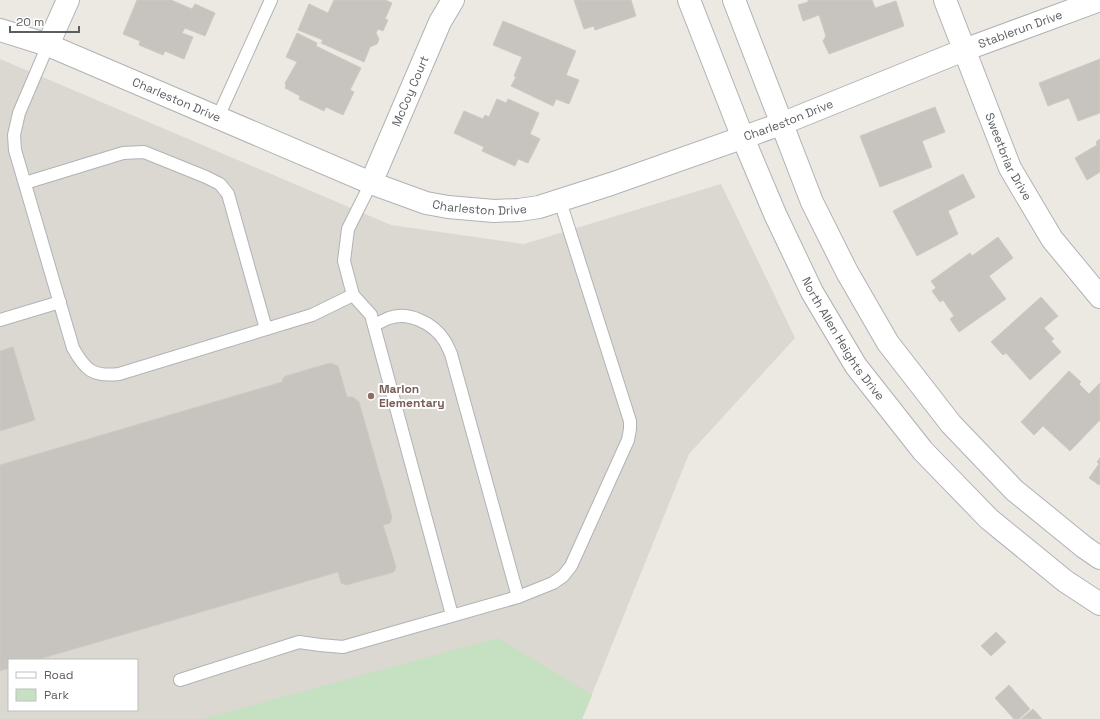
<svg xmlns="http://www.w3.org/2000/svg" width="1100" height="719" viewBox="0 0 1100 719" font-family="'Space Grotesk',sans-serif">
  <rect width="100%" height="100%" fill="#ece8e2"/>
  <path fill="#dbd7d1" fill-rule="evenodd" d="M 0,59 L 391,225 L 524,244 L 721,184 L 795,338 L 689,454 L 582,719 L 0,719 ZM 9,660 L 137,660 L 137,710 L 9,710 Z"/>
  <path fill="#c5e1c1" d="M 498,638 L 592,695 L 582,719 L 202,719 Z"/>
  <g fill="#c7c3bf" stroke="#cfc9c1">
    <path d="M 137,0 L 171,0 L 192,9 L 195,4 L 215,13 L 205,36 L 185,28 L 182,33 L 193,37 L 184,59 L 165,51 L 163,55 L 139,45 L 140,41 L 123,34 Z"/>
    <path d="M 334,0 L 385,0 L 392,3 L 385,19 L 388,20 L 383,31 L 378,29 L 376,33 L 379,39 L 377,44 L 370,47 L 364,62 L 321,43 L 323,40 L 298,30 L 309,4 L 328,13 Z"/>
    <path d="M 574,0 L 631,0 L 636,16 L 595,30 L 594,26 L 584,29 Z"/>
    <path d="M 808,0 L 872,0 L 875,8 L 896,1 L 904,26 L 829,54 L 823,41 L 826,36 L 819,15 L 803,21 L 798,5 L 808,2 Z"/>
    <path d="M 503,21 L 576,51 L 566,75 L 579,80 L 569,104 L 556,99 L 553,106 L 511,86 L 516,77 L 514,76 L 522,57 L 493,45 Z"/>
    <path d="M 297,33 L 317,43 L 316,46 L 361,68 L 350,90 L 354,92 L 343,115 L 326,107 L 324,111 L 299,99 L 300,96 L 285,88 L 286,86 L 285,83 L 297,62 L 286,57 Z"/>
    <path d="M 1100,59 L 1100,113 L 1078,121 L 1069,98 L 1048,106 L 1039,83 Z"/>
    <path d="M 497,99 L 506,103 L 508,99 L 539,113 L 530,134 L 540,139 L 528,163 L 518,159 L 515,166 L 482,151 L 484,147 L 454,133 L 464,111 L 483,119 L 485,115 L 489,117 Z"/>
    <path d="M 935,107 L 945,132 L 922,141 L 932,167 L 880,187 L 860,136 Z"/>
    <path d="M 1100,139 L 1100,172 L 1087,180 L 1075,158 L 1097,145 L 1096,142 Z"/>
    <path d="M 963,174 L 975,197 L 948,211 L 958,234 L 917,256 L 893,211 Z"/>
    <path d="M 998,237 L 1013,258 L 989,276 L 1006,299 L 959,332 L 950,319 L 954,316 L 943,300 L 940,302 L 932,291 L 936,288 L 931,281 L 970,253 L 972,256 Z"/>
    <path d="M 1041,297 L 1058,316 L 1044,328 L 1054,339 L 1051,341 L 1061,352 L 1030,380 L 1006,353 L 1003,355 L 991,342 Z"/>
    <path d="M 13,347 L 35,420 L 0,431 L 0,351 Z"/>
    <path d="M 330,363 L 338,366 L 347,397 L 353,397 L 359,402 L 392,517 L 390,523 L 383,525 L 396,567 L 394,572 L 346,585 L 341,583 L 338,572 L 36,660 L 9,660 L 9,668 L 0,671 L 0,465 L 282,382 L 283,378 L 286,376 Z"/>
    <path d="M 1069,371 L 1081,382 L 1079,384 L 1089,394 L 1100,383 L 1100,420 L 1070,451 L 1043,426 L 1034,435 L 1021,422 Z"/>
    <path d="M 1100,458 L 1100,484 L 1099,485 L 1089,478 L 1099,464 L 1097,462 Z"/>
    <path d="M 996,632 L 1006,642 L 991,656 L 981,646 Z"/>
    <path d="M 1009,685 L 1030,709 L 1019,719 L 1014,719 L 995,698 Z"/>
    <path d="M 1033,709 L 1042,719 L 1021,719 Z"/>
  </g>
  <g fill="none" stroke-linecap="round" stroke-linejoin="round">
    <defs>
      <g id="lane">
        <path d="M 48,45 L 19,113 L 14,135 L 15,150 L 73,348 C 85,370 93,377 119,374 L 312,315 L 353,295 L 344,261 L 348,229 L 371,183"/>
        <path d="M 218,117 L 271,0"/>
        <path d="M 25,183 L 123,153 L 144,152 L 206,177 L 220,184 L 228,194 L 266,329"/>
        <path d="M 353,295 L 371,315 L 452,615"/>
        <path d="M 0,320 L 60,302"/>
        <path d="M 374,325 C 379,323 384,320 389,318 C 408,311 433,323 444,340 C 447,344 449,350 451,354 L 518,597"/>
        <path d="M 180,680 L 299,642 L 320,645 L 343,647 L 518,597 L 553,583 L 563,576 L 571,566 L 628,440 L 630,429 L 630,421 L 560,201"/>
      </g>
      <g id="street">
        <path id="s1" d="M 945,0 L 1010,168 L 1052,239 L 1100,297"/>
        <path id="s2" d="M 0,30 L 48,45 L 371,183 L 426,203 L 448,207 L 494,211 L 519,210 L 539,207 L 611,184 L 781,124 L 964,50 L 1100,0"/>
        <path d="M 48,45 L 68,0"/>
        <path id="s3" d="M 371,183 L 440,22 L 453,0"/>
      </g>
      <g id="secondary">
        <path id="s4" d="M 689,0 L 743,138 L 775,214 L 812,292 L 856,366 L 923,451 L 989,519 L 1065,581 L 1100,604"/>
        <path d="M 734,0 L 812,202 L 847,272 L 888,343 L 951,424 L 1014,490 L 1084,547 L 1100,558"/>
      </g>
    </defs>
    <use href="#lane" stroke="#b0b3b6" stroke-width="14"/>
    <use href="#street" stroke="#b0b3b6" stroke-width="24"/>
    <use href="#secondary" stroke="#afb2b6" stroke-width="24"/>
    <use href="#lane" stroke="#fff" stroke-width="12"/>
    <use href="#street" stroke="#fff" stroke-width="22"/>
    <use href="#secondary" stroke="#fff" stroke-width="22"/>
  </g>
  <circle fill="#8d6e63" stroke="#fff" stroke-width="1.5" cx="371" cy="396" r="4"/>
  <g text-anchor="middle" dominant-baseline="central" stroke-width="4" stroke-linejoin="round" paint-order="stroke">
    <g font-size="12" fill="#5b5e61" stroke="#fff">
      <text stroke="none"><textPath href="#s2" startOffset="1087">Stablerun Drive</textPath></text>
      <text stroke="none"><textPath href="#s3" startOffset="100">McCoy Court</textPath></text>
      <text stroke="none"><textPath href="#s2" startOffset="190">Charleston Drive</textPath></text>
      <text stroke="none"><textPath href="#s2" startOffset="838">Charleston Drive</textPath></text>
      <text stroke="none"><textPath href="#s1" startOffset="169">Sweetbriar Drive</textPath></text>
      <text stroke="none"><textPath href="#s2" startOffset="514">Charleston Drive</textPath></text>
      <text stroke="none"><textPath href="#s4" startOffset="373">North Allen Heights Drive</textPath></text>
    </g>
    <g font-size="12" font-weight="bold" fill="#785e54" stroke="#fff" text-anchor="start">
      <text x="379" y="389">Marion<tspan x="379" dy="14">Elementary</tspan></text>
    </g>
  </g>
  <rect x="8" y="659" width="130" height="52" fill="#ffffff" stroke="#bdbfc0"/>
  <rect x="16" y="672" width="20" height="6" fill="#ffffff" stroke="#bdbfc0"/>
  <text x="44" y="679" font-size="12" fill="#5b5e61">Road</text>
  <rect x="16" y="689" width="20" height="12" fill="#c5e1c1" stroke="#bdbfc0"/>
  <text x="44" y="699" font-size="12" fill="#5b5e61">Park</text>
  <path d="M10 26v6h69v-6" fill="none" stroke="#5b5e61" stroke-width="2"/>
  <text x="16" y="26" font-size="12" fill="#5b5e61" stroke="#ffffff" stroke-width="3" paint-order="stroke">20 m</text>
</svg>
